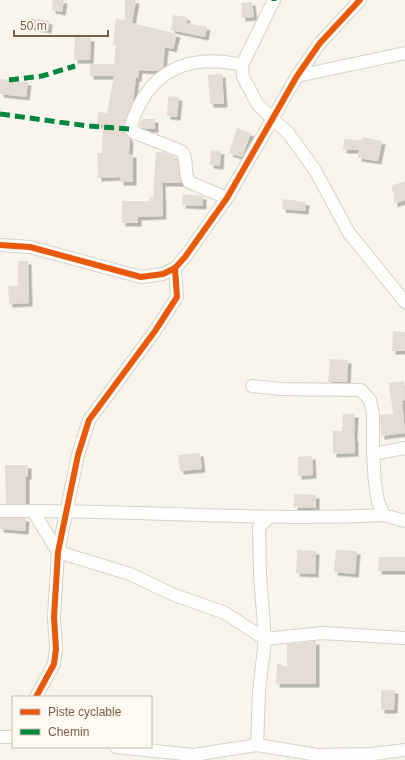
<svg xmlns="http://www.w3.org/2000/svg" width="405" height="760" viewBox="0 0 405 760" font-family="Arial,sans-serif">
  <defs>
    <filter id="shadow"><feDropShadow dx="3.5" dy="3.5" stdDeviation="0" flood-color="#0004"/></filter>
  </defs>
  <rect width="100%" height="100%" fill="#f8f5ed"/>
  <g fill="#e5ddd4" filter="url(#shadow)">
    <path d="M 53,0 L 64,0 L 62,12 L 52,10 Z"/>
    <path d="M 125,0 L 136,0 L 132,23 L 177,34 L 173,49 L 165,47 L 163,67 L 158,71 L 139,70 L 138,78 L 136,78 L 133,102 L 123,130 L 130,139 L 129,154 L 133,154 L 133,182 L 120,182 L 120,177 L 98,178 L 97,153 L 102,153 L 103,125 L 97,125 L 98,112 L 107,113 L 114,76 L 90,76 L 90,64 L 114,64 L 116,45 L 113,45 L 116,19 L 125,20 Z"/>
    <path d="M 252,2 L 254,17 L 242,18 L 241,3 Z"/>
    <path d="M 173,15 L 187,17 L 187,23 L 207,27 L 205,37 L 171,30 Z"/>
    <path d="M 31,18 L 49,21 L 48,30 L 30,27 Z"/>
    <path d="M 75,37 L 91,38 L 90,60 L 74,60 Z"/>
    <path d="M 222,74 L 224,104 L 210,104 L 208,75 Z"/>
    <path d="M 0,79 L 28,82 L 26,97 L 0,94 Z"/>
    <path d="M 168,96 L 179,97 L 177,117 L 167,116 Z"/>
    <path d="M 142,119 L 155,119 L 155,129 L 147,129 L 139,126 Z"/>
    <path d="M 237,128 L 251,133 L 242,157 L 229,153 Z"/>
    <path d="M 362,137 L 382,141 L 378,161 L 358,158 L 359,150 L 343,150 L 344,139 L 361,140 Z"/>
    <path d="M 211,150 L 221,151 L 220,166 L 210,165 Z"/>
    <path d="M 156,152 L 162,152 L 174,156 L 175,160 L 178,160 L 181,183 L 162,183 L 163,216 L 138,217 L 138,223 L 122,223 L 122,201 L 150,201 L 150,197 L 153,197 Z"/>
    <path d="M 405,181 L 405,200 L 394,204 L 394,195 L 391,186 Z"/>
    <path d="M 183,194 L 203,196 L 203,206 L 182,205 Z"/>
    <path d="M 283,199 L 306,202 L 305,211 L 282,209 Z"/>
    <path d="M 18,261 L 28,261 L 29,303 L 9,304 L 8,286 L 18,286 Z"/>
    <path d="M 393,331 L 405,332 L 405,351 L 392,351 Z"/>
    <path d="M 330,359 L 348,360 L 347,382 L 328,382 Z"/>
    <path d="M 404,381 L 405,400 L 402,401 L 405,433 L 381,436 L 380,415 L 393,414 L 389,383 Z"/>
    <path d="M 343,414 L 355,414 L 354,438 L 355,438 L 355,453 L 333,454 L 333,431 L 342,431 Z"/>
    <path d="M 200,453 L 202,469 L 180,471 L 178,455 Z"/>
    <path d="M 312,456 L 313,475 L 298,476 L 298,457 Z"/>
    <path d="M 5,465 L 28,465 L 28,476 L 26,477 L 26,504 L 6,504 Z"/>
    <path d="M 294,494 L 316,495 L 316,508 L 294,507 Z"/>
    <path d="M 0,518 L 26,518 L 25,531 L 0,529 Z"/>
    <path d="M 297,550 L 316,551 L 315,574 L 296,573 Z"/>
    <path d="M 336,550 L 357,551 L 355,574 L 334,572 Z"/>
    <path d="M 379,557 L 405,557 L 405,571 L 378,571 Z"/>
    <path d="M 316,641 L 316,684 L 276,684 L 277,663 L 287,667 L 287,644 Z"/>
    <path d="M 381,690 L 395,690 L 394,710 L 381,710 Z"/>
  </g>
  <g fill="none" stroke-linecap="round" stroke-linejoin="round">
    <defs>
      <g id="street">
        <path d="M 274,0 L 242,65 L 243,77 L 258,105 L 289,134 L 315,170 L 349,233 L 405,302"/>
        <path d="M 297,76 L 405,53"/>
        <path d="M 227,198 L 189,182 C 183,173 189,158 181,151 L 133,132 L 130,129 C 146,73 185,52 242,65"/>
        <path d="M 0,245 L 30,247 L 141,277 L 163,274 L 175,268 L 185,257 L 227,198 L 297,76 L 320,43 L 360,0"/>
        <path d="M 252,386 L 282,389 L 361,390 L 370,400 L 373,414 L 373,454 L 375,482 L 378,502 L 384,515 L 405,521"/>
        <path d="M 373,454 L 405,448"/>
        <path d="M 0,511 L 33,511 L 58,552 L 130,574 L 172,594 L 225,613 L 265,639 L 260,575 L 259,527 L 269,517"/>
        <path d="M 33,511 C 150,511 267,521 384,515"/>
        <path d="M 36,697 L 54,664 L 56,649 L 54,617 L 58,552 L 78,455 L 89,420 L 155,331 L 177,297 L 175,268"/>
        <path d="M 0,737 L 13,737"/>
        <path d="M 257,745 L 259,692 L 265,639 L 322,633 L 405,638"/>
        <path d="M 116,747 L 194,755 L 257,745 L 318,755 L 372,754 L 405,750"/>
      </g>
    </defs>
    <use href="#street" stroke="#d7d2cb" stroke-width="14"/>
    <use href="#street" stroke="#fefefc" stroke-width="12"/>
    <g stroke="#00873e" stroke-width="5" stroke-dasharray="10 5" stroke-linecap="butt">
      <path d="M 274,0 L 274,1"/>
      <path d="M 9,80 L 42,76 L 75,66"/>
      <path d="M 0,114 L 88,126 L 130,129"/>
    </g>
    <defs>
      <g id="cycleway">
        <path d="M 0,245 L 30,247 L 141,277 L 163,274 L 175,268 L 185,257 L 227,198 L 297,76 L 320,43 L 360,0"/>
        <path d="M 36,697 L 54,664 L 56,649 L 54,617 L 58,552 L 78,455 L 89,420 L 155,331 L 177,297 L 175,268"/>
      </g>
    </defs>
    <use href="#cycleway" stroke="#fffaef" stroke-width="8"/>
    <use href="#cycleway" stroke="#e8590c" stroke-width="6"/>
  </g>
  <rect x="12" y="696" width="140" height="52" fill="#fffaef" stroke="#c9bcad"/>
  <rect x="20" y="709" width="20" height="6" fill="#e8590c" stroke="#c9bcad"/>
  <text x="48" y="716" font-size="12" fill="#795e4a">Piste cyclable</text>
  <rect x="20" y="729" width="20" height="6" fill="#00873e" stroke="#c9bcad"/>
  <text x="48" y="736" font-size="12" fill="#795e4a">Chemin</text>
  <path d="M14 30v6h94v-6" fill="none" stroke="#795e4a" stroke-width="2"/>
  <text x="20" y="30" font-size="12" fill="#795e4a" stroke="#fffaef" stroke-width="3" paint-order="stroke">50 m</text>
</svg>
